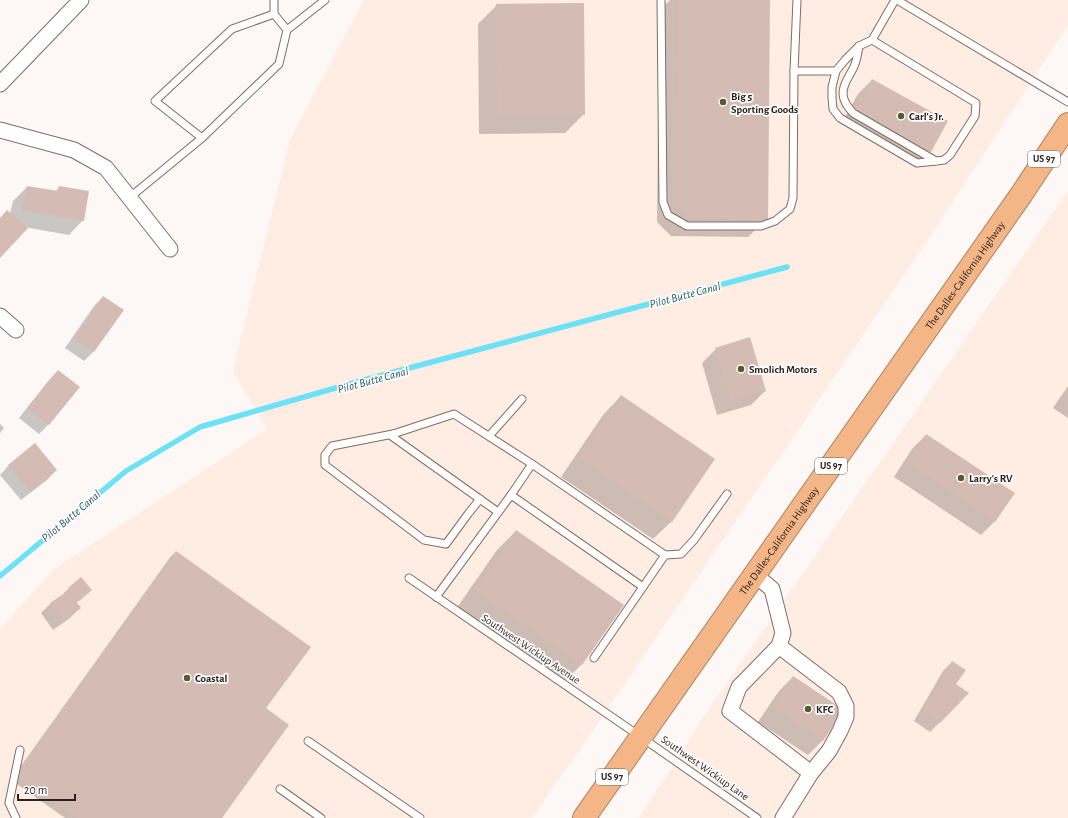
<svg xmlns="http://www.w3.org/2000/svg" width="1068" height="818" viewBox="0 0 1068 818" font-family="'Alegreya Sans',sans-serif">
  <rect width="100%" height="100%" fill="#fdf8f6"/>
  <g fill="#ffece2">
    <path d="M 364,0 L 1068,0 L 1068,25 L 919,253 L 584,743 L 532,818 L 0,818 L 0,629 L 53,570 L 267,429 L 233,371 L 290,140 Z"/>
    <path d="M 1068,191 L 1068,818 L 639,818 L 711,706 Z"/>
  </g>
  <g fill="#0003">
    <path d="M 670,0 L 769,0 L 767,219 L 748,237 L 671,236 L 657,222 L 659,11 Z"/>
    <path d="M 497,5 L 584,114 L 565,133 L 479,134 L 478,24 Z"/>
    <path d="M 872,80 L 946,122 L 930,152 L 916,166 L 841,124 L 858,94 Z"/>
    <path d="M 27,187 L 55,192 L 59,187 L 83,220 L 69,235 L 24,227 L 0,257 L 0,218 L 10,214 L 13,201 Z"/>
    <path d="M 103,297 L 122,310 L 93,352 L 84,361 L 65,348 L 94,306 Z"/>
    <path d="M 716,349 L 765,391 L 751,405 L 717,415 L 702,363 Z"/>
    <path d="M 58,371 L 79,387 L 48,425 L 39,434 L 19,418 L 49,380 Z"/>
    <path d="M 1068,386 L 1068,418 L 1053,408 Z"/>
    <path d="M 621,396 L 672,521 L 653,539 L 561,477 L 603,415 Z"/>
    <path d="M 0,424 L 4,428 L 0,433 Z"/>
    <path d="M 926,435 L 995,521 L 981,535 L 894,477 L 912,449 Z"/>
    <path d="M 9,465 L 56,470 L 47,480 L 21,500 L 0,475 Z"/>
    <path d="M 516,531 L 582,664 L 563,683 L 456,609 L 497,550 Z"/>
    <path d="M 176,552 L 265,709 L 220,818 L 65,818 L 11,780 L 171,556 Z"/>
    <path d="M 68,589 L 91,590 L 76,603 L 80,608 L 70,618 L 53,630 L 41,613 L 50,604 L 65,594 L 64,593 Z"/>
    <path d="M 952,662 L 954,685 L 940,722 L 930,732 L 914,721 L 943,671 Z"/>
    <path d="M 793,677 L 843,710 L 822,741 L 808,755 L 758,722 L 779,691 Z"/>
  </g>
  <g fill="none" stroke-linecap="round" stroke-linejoin="round">
    <path stroke="#6de2f7" stroke-width="5.5" d="M 0,576 L 126,471 L 200,427 L 353,383 L 787,267"/>
  </g>
  <g fill="#d4bbb4">
    <path d="M 677,0 L 770,0 L 768,219 L 690,218 L 676,204 Z"/>
    <path d="M 584,3 L 585,115 L 497,115 L 496,4 Z"/>
    <path d="M 872,79 L 948,121 L 931,152 L 855,110 Z"/>
    <path d="M 27,186 L 58,191 L 59,186 L 89,191 L 84,221 L 22,210 Z"/>
    <path d="M 7,210 L 28,228 L 0,258 L 0,218 Z"/>
    <path d="M 103,296 L 124,310 L 94,352 L 74,339 Z"/>
    <path d="M 750,337 L 766,391 L 731,401 L 715,348 Z"/>
    <path d="M 58,370 L 80,387 L 49,425 L 27,408 Z"/>
    <path d="M 621,395 L 715,459 L 672,522 L 578,458 Z"/>
    <path d="M 926,434 L 1015,493 L 995,522 L 907,462 Z"/>
    <path d="M 35,443 L 57,470 L 31,492 L 8,465 Z"/>
    <path d="M 516,530 L 624,605 L 582,665 L 474,590 Z"/>
    <path d="M 176,551 L 311,647 L 266,708 L 289,725 L 222,818 L 76,818 L 15,775 Z"/>
    <path d="M 81,577 L 92,590 L 79,601 L 68,588 Z"/>
    <path d="M 68,591 L 81,608 L 63,621 L 50,603 Z"/>
    <path d="M 952,661 L 966,670 L 956,684 L 969,693 L 940,723 L 922,711 Z"/>
    <path d="M 793,676 L 844,710 L 823,741 L 772,707 Z"/>
  </g>
  <g fill="none" stroke-linecap="round" stroke-linejoin="round">
    <defs>
      <g id="lane">
        <path d="M 661,0 L 663,202 L 668,215 L 687,226 L 761,226 L 775,221 L 790,209 L 793,198 L 794,71 L 797,0"/>
        <path d="M 897,0 L 1068,102"/>
        <path d="M 274,14 L 274,0"/>
        <path d="M 287,30 L 274,14 L 232,29 L 155,101 L 202,138 L 279,64 L 287,30 L 325,0"/>
        <path d="M 859,46 C 858,52 857,59 855,64 C 854,68 851,72 849,76 C 840,91 841,100 853,113 L 936,161"/>
        <path d="M 794,71 L 836,71 L 845,60 L 859,46 L 872,40 L 895,0"/>
        <path d="M 836,71 L 832,87 L 832,98 L 833,109 L 840,118 L 917,163 L 936,161 L 944,160 L 950,155 L 975,116 L 976,103 L 872,40"/>
        <path d="M 129,198 L 202,138"/>
        <path d="M 393,434 L 332,446 L 325,455 L 325,465 L 424,540 L 446,544 L 468,514 L 480,499"/>
        <path d="M 489,436 L 522,399"/>
        <path d="M 511,495 L 532,464"/>
        <path d="M 498,512 L 390,435 L 454,414 L 532,464 L 665,555"/>
        <path d="M 409,578 L 641,737 L 757,818"/>
        <path d="M 436,597 L 511,495 L 643,587 L 665,555 L 681,554 L 694,540 L 727,494"/>
        <path d="M 594,658 L 643,587"/>
        <path d="M 308,741 L 420,818"/>
        <path d="M 280,789 L 321,818"/>
        <path d="M 16,818 L 9,803 L 20,750"/>
      </g>
      <g id="street">
        <path d="M 0,84 L 81,0"/>
        <path d="M 0,130 L 74,150 L 106,168 L 170,249"/>
        <path d="M 0,316 L 16,330"/>
        <path d="M 754,574 L 772,589 L 783,633 L 779,646 L 739,687 L 730,711 L 811,773"/>
        <path d="M 779,646 L 839,692 L 846,706 L 846,717 L 840,731 L 829,751 L 811,773 L 783,818"/>
      </g>
      <g id="highway">
        <path id="s1" d="M 584,818 L 1021,195 L 1068,124"/>
      </g>
    </defs>
    <use href="#lane" stroke="#816d62" stroke-width="9"/>
    <use href="#street" stroke="#816d62" stroke-width="17"/>
    <use href="#highway" stroke="#ae8262" stroke-width="24"/>
    <use href="#lane" stroke="#fff" stroke-width="7"/>
    <use href="#street" stroke="#fff" stroke-width="15"/>
    <use href="#highway" stroke="#f4b687" stroke-width="22"/>
  </g>
  <g fill="#585c2a" stroke="#fff" stroke-width="1.5">
    <circle cx="723" cy="102" r="4"/>
    <circle cx="901" cy="116" r="4"/>
    <circle cx="741" cy="369" r="4"/>
    <circle cx="961" cy="478" r="4"/>
    <circle cx="187" cy="678" r="4"/>
    <circle cx="808" cy="709" r="4"/>
  </g>
  <g text-anchor="middle" dominant-baseline="central" stroke-width="3.5" stroke-linejoin="round" paint-order="stroke">
    <g fill="#fff" stroke="#6b6462" stroke-width="1">
      <rect x="1028" y="151" width="32" height="16" rx="3"/>
      <rect x="815" y="458" width="32" height="16" rx="3"/>
      <rect x="596" y="769" width="32" height="16" rx="3"/>
    </g>
    <g font-size="10" font-weight="bold" fill="#2b221e">
      <text x="1044" y="159">US 97</text>
      <text x="831" y="466">US 97</text>
      <text x="612" y="777">US 97</text>
    </g>
    <g font-size="11" font-weight="bold" fill="#2b221e" stroke="#fff" text-anchor="start">
      <text x="731" y="96">Big 5<tspan x="731" dy="13">Sporting Goods</tspan></text>
      <text x="909" y="116">Carl's Jr.</text>
      <text x="749" y="369">Smolich Motors</text>
      <text x="969" y="478">Larry's RV</text>
      <text x="195" y="678">Coastal</text>
      <text x="816" y="709">KFC</text>
    </g>
    <g font-size="11" fill="#2b221e" stroke="#fff">
      <text stroke="none"><textPath href="#s1" startOffset="663">The Dalles-California Highway</textPath></text>
      <text stroke="none"><textPath href="#s1" startOffset="339">The Dalles-California Highway</textPath></text>
      <text transform="translate(531 649) rotate(34)">Southwest Wickiup Avenue</text>
      <text transform="translate(705 768) rotate(35)">Southwest Wickiup Lane</text>
    </g>
    <g font-size="12" font-style="italic" fill="#295b64" stroke="#fff">
      <text transform="translate(685 295) rotate(-15)">Pilot Butte Canal</text>
      <text transform="translate(373 380) rotate(-15)">Pilot Butte Canal</text>
      <text transform="translate(71 516) rotate(-40)">Pilot Butte Canal</text>
    </g>
  </g>
  <path d="M18 794v6h57v-6" fill="none" stroke="#2b221e" stroke-width="2"/>
  <text x="24" y="794" font-size="12" fill="#2b221e" stroke="#ffffff" stroke-width="3" paint-order="stroke">20 m</text>
</svg>
